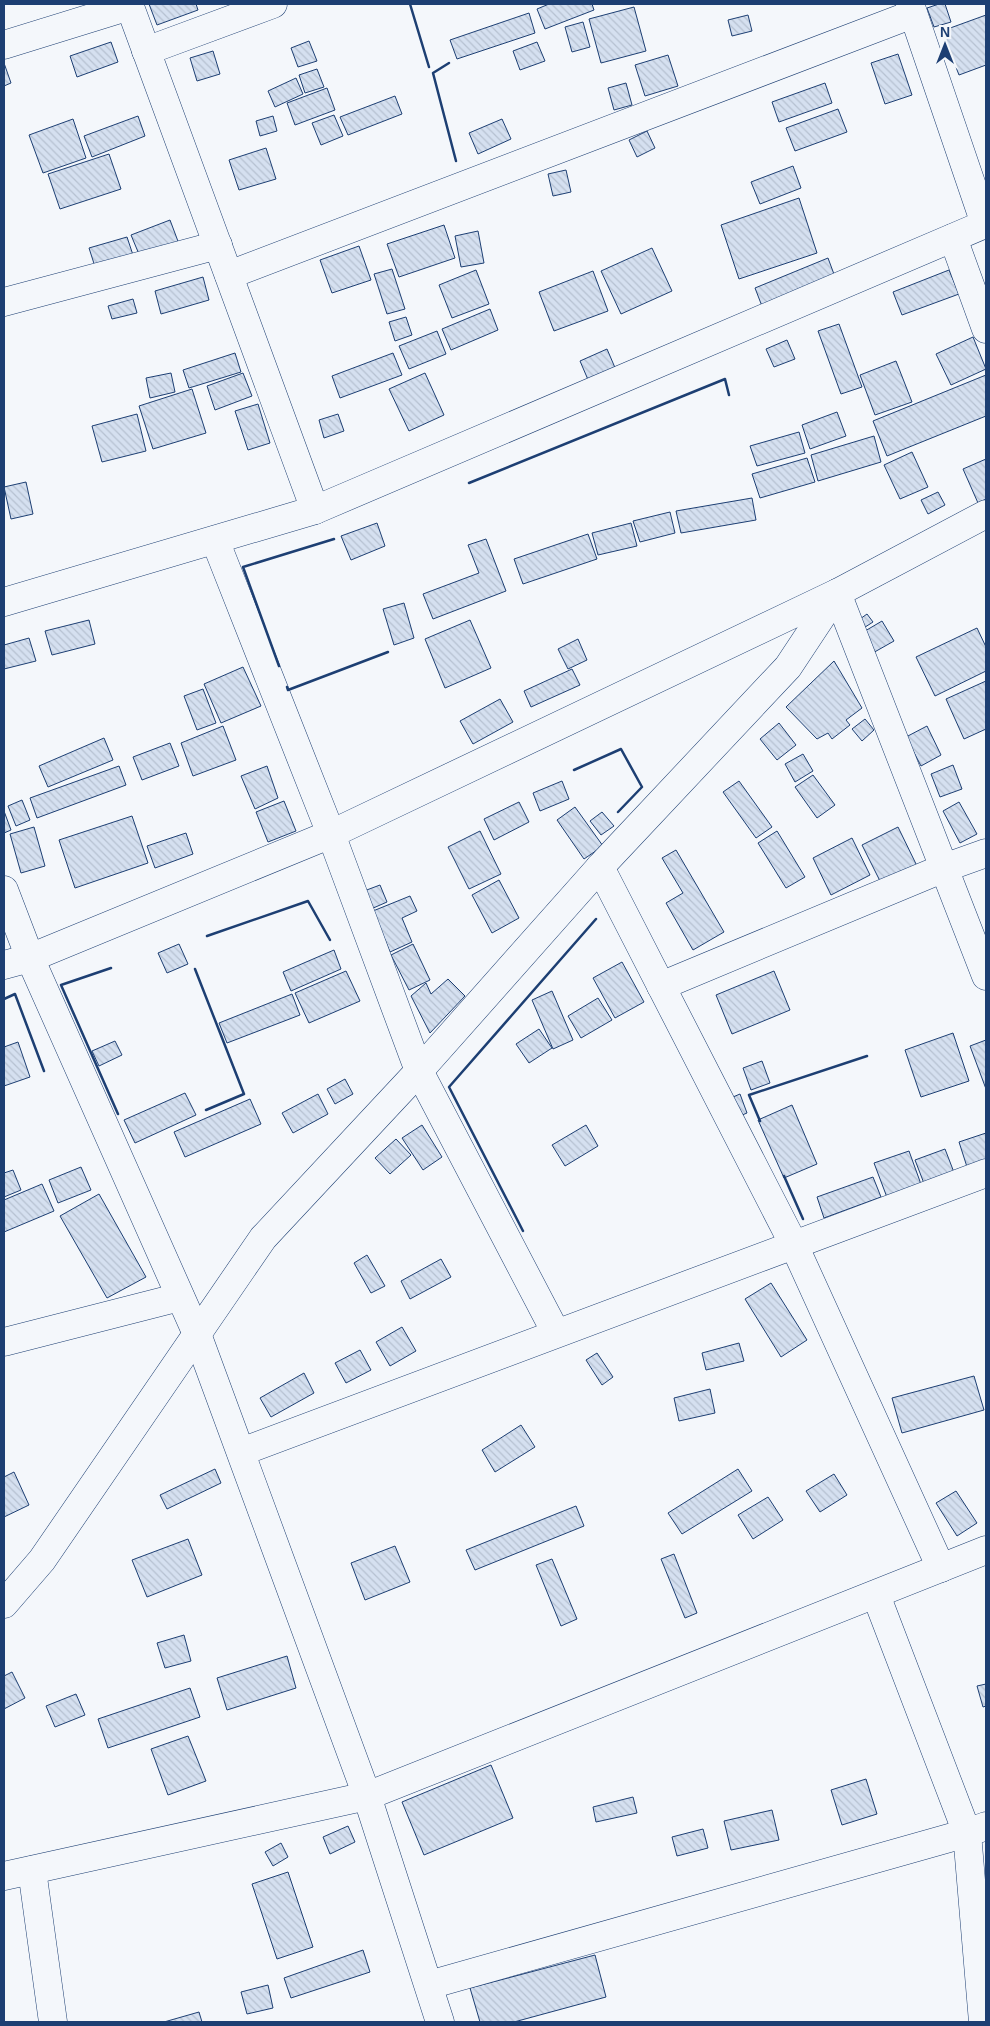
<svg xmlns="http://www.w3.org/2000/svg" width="990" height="2026" viewBox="0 0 990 2026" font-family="Arial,sans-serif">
  <defs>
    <pattern id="building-back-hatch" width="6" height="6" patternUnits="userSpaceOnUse" patternTransform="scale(1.25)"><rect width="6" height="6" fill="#d5e0f0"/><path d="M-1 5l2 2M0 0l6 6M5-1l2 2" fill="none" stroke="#b6c1d1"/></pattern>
  </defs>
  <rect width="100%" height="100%" fill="#f4f7fb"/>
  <g fill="url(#building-back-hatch)" stroke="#1d3f73">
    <path d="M 149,4 L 196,4 L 198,10 L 157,25 Z"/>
    <path d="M 549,4 L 592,4 L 594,10 L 545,29 L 537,9 Z"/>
    <path d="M 939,4 L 945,4 L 951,22 L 934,27 L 927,8 Z"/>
    <path d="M 634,7 L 646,51 L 601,63 L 589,19 Z"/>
    <path d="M 529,13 L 535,33 L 457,59 L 450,40 Z"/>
    <path d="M 748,15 L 752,31 L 732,36 L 728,20 Z"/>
    <path d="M 986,15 L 986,65 L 959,75 L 942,31 Z"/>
    <path d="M 583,22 L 590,47 L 572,52 L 565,27 Z"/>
    <path d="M 309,41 L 317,61 L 298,67 L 291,48 Z"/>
    <path d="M 111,42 L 118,62 L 77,77 L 70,56 Z"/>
    <path d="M 537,42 L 545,61 L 520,70 L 513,51 Z"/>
    <path d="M 213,51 L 220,74 L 197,81 L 190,58 Z"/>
    <path d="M 898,54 L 912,95 L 885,104 L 871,63 Z"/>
    <path d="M 668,55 L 678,86 L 645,96 L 635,65 Z"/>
    <path d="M 4,63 L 11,83 L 4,86 Z"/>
    <path d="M 317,69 L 324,87 L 305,93 L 299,75 Z"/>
    <path d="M 296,78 L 303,94 L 275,107 L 268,91 Z"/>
    <path d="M 626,83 L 632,105 L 614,110 L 608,88 Z"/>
    <path d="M 825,83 L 832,103 L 779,122 L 772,102 Z"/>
    <path d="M 327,88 L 335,110 L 295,125 L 287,103 Z"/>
    <path d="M 395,96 L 402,114 L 348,135 L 340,117 Z"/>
    <path d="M 838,109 L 847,132 L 795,151 L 786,128 Z"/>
    <path d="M 334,115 L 343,136 L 321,145 L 312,123 Z"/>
    <path d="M 138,116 L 145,136 L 92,157 L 84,136 Z"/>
    <path d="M 273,116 L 277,131 L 260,136 L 256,121 Z"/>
    <path d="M 73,119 L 86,158 L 43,173 L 29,135 Z"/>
    <path d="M 502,119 L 511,139 L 478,154 L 469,133 Z"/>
    <path d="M 647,131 L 655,148 L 637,157 L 629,140 Z"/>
    <path d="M 266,148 L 276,179 L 239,190 L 229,160 Z"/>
    <path d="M 109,154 L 121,189 L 60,209 L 48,174 Z"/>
    <path d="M 793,166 L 801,188 L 760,204 L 751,182 Z"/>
    <path d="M 566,170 L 571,192 L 553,196 L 548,174 Z"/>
    <path d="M 799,198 L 817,253 L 739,279 L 721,225 Z"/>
    <path d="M 170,220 L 179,244 L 141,259 L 131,235 Z"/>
    <path d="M 444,225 L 455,258 L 399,277 L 387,244 Z"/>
    <path d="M 478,231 L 484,263 L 461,267 L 455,236 Z"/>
    <path d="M 127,237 L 135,261 L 97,273 L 89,248 Z"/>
    <path d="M 359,246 L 371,280 L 332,293 L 320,260 Z"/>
    <path d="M 652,248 L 672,291 L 621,314 L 601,271 Z"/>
    <path d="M 828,258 L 838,285 L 765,314 L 755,288 Z"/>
    <path d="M 392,269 L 405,309 L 387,314 L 374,274 Z"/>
    <path d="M 476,270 L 489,304 L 452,318 L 439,285 Z"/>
    <path d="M 949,270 L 959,294 L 902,315 L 893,292 Z"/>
    <path d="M 593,271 L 608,311 L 554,331 L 539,292 Z"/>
    <path d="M 203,277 L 209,300 L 161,314 L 155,291 Z"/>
    <path d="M 133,299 L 137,313 L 112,319 L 108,306 Z"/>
    <path d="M 490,309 L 498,330 L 451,350 L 442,329 Z"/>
    <path d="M 406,317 L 412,335 L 395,341 L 389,322 Z"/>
    <path d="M 839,324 L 862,387 L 841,394 L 818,331 Z"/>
    <path d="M 437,331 L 446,354 L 409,369 L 399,346 Z"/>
    <path d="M 973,337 L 986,369 L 951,385 L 936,354 Z"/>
    <path d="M 787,340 L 795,359 L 774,367 L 766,349 Z"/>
    <path d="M 607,349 L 616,370 L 589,382 L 580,361 Z"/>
    <path d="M 235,353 L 241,372 L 189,388 L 183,370 Z"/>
    <path d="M 393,353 L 402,375 L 340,398 L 332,376 Z"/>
    <path d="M 896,361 L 912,402 L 875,415 L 860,375 Z"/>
    <path d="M 171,373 L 175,392 L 150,398 L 146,378 Z"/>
    <path d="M 243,373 L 252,396 L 215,410 L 207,386 Z"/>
    <path d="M 425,373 L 444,415 L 409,431 L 389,389 Z"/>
    <path d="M 986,375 L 986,416 L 887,456 L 873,421 Z"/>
    <path d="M 192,389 L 206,433 L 153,449 L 139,406 Z"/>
    <path d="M 258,404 L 270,443 L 248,450 L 235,411 Z"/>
    <path d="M 837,412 L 846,436 L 810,449 L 802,425 Z"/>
    <path d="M 137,414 L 146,451 L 102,462 L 92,426 Z"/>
    <path d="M 338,414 L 344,431 L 324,438 L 319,420 Z"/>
    <path d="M 799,432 L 805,453 L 757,466 L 750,446 Z"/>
    <path d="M 874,436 L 881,462 L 818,481 L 811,455 Z"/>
    <path d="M 912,452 L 928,487 L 900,499 L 884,465 Z"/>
    <path d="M 807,458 L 815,482 L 760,498 L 752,474 Z"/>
    <path d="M 986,459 L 986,499 L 978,503 L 963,469 Z"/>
    <path d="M 26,482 L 33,514 L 11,519 L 4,487 Z"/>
    <path d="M 938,492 L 945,505 L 928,514 L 921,500 Z"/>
    <path d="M 752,498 L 756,520 L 681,533 L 676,511 Z"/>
    <path d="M 670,512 L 675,533 L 640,542 L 633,521 Z"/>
    <path d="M 377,523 L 385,546 L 351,560 L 341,536 Z"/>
    <path d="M 631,523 L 637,546 L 598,555 L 592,533 Z"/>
    <path d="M 588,534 L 597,559 L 523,584 L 514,559 Z"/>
    <path d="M 486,539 L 506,591 L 433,619 L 423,594 L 479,573 L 468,545 Z"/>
    <path d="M 404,603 L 414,638 L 394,645 L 383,609 Z"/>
    <path d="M 867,614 L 873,622 L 859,631 L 853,624 Z"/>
    <path d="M 89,620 L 95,644 L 52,655 L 45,631 Z"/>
    <path d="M 470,620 L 491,668 L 445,688 L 425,639 Z"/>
    <path d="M 882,621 L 894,641 L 871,654 L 860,634 Z"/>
    <path d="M 977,628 L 986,647 L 986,671 L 935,696 L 916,657 Z"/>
    <path d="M 29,638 L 36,661 L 4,669 L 4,645 Z"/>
    <path d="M 578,639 L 587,660 L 568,669 L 558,649 Z"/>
    <path d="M 834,661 L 862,708 L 846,720 L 850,725 L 832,739 L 828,733 L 817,739 L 786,707 Z"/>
    <path d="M 243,667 L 261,706 L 221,723 L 204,684 Z"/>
    <path d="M 572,669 L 580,685 L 531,707 L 524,691 Z"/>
    <path d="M 986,681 L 986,729 L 964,739 L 946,699 Z"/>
    <path d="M 203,689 L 216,723 L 197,730 L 184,696 Z"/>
    <path d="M 500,699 L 513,722 L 473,744 L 460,721 Z"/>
    <path d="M 865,719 L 874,730 L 862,741 L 852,729 Z"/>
    <path d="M 779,723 L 796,745 L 777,760 L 760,739 Z"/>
    <path d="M 223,726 L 236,760 L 193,776 L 181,743 Z"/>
    <path d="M 927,726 L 941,755 L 921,766 L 906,737 Z"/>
    <path d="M 104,738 L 113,760 L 48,787 L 39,766 Z"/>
    <path d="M 170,743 L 179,766 L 142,780 L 133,757 Z"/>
    <path d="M 803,754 L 813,771 L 795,782 L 785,764 Z"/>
    <path d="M 953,765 L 962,789 L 940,797 L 931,774 Z"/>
    <path d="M 119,766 L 126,785 L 37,818 L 30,798 Z"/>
    <path d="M 267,766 L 278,798 L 255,809 L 241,776 Z"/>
    <path d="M 813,775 L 835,805 L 817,818 L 795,787 Z"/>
    <path d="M 562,781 L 569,799 L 540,811 L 533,793 Z"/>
    <path d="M 739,781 L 772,827 L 756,838 L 723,792 Z"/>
    <path d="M 22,800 L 30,820 L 16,826 L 8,806 Z"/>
    <path d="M 284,801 L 296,831 L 268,842 L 256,812 Z"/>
    <path d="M 519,802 L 529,822 L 494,840 L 484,819 Z"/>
    <path d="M 959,802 L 977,834 L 960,843 L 943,811 Z"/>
    <path d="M 575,807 L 603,846 L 584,859 L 557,820 Z"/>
    <path d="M 4,811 L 11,830 L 4,833 Z"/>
    <path d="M 602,812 L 614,826 L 601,835 L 590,821 Z"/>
    <path d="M 132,816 L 148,863 L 75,888 L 59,840 Z"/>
    <path d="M 34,827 L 45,866 L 21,873 L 10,834 Z"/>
    <path d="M 898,827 L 917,866 L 881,883 L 862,845 Z"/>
    <path d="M 480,831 L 501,874 L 469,889 L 448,847 Z"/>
    <path d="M 777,831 L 805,877 L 786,888 L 758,843 Z"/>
    <path d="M 186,833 L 193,854 L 155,868 L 147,846 Z"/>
    <path d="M 852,838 L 870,875 L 831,895 L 813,858 Z"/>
    <path d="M 676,850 L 724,932 L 693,950 L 666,903 L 683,893 L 662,858 Z"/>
    <path d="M 499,880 L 519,918 L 492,933 L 472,895 Z"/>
    <path d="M 380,885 L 387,902 L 371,909 L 364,891 Z"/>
    <path d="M 410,896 L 417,911 L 402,918 L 412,942 L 390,952 L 373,911 Z"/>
    <path d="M 179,944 L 188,964 L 167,973 L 158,953 Z"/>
    <path d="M 413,944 L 430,980 L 409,990 L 391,955 Z"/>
    <path d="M 334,950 L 341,969 L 291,991 L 283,972 Z"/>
    <path d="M 622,962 L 644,1002 L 615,1018 L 593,978 Z"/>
    <path d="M 346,971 L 360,1001 L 309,1023 L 295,993 Z"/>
    <path d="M 774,971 L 790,1010 L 732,1034 L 716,995 Z"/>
    <path d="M 448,979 L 465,996 L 430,1033 L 411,996 L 426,983 L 431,994 Z"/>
    <path d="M 552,991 L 573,1040 L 553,1049 L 532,1000 Z"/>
    <path d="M 292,994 L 300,1015 L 227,1043 L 219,1023 Z"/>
    <path d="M 598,998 L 612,1020 L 581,1038 L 568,1016 Z"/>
    <path d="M 539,1029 L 552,1048 L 529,1063 L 516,1044 Z"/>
    <path d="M 953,1033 L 969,1081 L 921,1097 L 905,1050 Z"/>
    <path d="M 986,1040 L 986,1089 L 970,1046 Z"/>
    <path d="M 115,1041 L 122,1055 L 99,1066 L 92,1051 Z"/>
    <path d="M 18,1042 L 30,1077 L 4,1086 L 4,1047 Z"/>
    <path d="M 762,1061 L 770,1083 L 751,1090 L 743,1068 Z"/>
    <path d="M 345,1079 L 353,1094 L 335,1104 L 327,1089 Z"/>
    <path d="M 185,1093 L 196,1115 L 135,1143 L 124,1120 Z"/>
    <path d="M 318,1094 L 328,1114 L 293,1133 L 282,1113 Z"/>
    <path d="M 740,1094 L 747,1113 L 735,1118 L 726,1100 Z"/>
    <path d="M 250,1099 L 261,1124 L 185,1157 L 174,1132 Z"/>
    <path d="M 792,1105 L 817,1164 L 784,1178 L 758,1120 Z"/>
    <path d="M 422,1125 L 442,1157 L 423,1170 L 402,1138 Z"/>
    <path d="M 586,1125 L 598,1146 L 565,1166 L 552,1145 Z"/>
    <path d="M 986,1133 L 986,1163 L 968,1170 L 959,1142 Z"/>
    <path d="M 396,1139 L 411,1155 L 390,1174 L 375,1158 Z"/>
    <path d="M 945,1149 L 955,1175 L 925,1186 L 915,1160 Z"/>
    <path d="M 909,1151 L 922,1187 L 888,1200 L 874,1163 Z"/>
    <path d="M 81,1167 L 91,1190 L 58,1203 L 49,1180 Z"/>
    <path d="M 13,1170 L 21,1190 L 4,1197 L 4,1173 Z"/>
    <path d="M 873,1177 L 881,1197 L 824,1218 L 817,1197 Z"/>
    <path d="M 42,1184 L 54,1211 L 4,1232 L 4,1200 Z"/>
    <path d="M 99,1194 L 146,1277 L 107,1298 L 60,1216 Z"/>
    <path d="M 367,1255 L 385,1286 L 371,1293 L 354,1263 Z"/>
    <path d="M 441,1259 L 451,1277 L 410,1299 L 401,1281 Z"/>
    <path d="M 771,1283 L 807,1340 L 781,1357 L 745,1299 Z"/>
    <path d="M 402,1327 L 416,1351 L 390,1366 L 376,1342 Z"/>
    <path d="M 739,1343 L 744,1361 L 706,1370 L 702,1353 Z"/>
    <path d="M 360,1350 L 371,1370 L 346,1383 L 335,1363 Z"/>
    <path d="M 597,1353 L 613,1377 L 602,1385 L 586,1360 Z"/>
    <path d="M 304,1373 L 314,1393 L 271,1417 L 260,1398 Z"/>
    <path d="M 974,1376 L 984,1410 L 902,1433 L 892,1398 Z"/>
    <path d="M 710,1389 L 715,1413 L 679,1421 L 674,1398 Z"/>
    <path d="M 521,1425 L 535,1447 L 495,1472 L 482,1450 Z"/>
    <path d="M 215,1469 L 221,1483 L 167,1509 L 160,1495 Z"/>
    <path d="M 738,1469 L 752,1491 L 682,1534 L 668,1513 Z"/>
    <path d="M 14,1472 L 29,1505 L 4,1517 L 4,1477 Z"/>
    <path d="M 834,1474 L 847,1495 L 820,1512 L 806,1491 Z"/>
    <path d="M 956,1491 L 977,1523 L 957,1536 L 936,1503 Z"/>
    <path d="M 768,1497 L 783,1520 L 753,1539 L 738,1515 Z"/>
    <path d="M 576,1506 L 584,1526 L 475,1570 L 466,1550 Z"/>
    <path d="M 188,1539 L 202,1575 L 147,1597 L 132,1560 Z"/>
    <path d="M 395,1546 L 410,1582 L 365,1600 L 351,1563 Z"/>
    <path d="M 674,1554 L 697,1613 L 685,1618 L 661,1559 Z"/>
    <path d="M 552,1559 L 577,1619 L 561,1626 L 536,1565 Z"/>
    <path d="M 184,1635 L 191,1661 L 165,1668 L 157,1643 Z"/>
    <path d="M 287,1656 L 296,1688 L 227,1710 L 217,1678 Z"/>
    <path d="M 12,1672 L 25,1698 L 4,1709 L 4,1676 Z"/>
    <path d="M 986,1684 L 986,1706 L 983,1707 L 977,1686 Z"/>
    <path d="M 190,1688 L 200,1717 L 108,1748 L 98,1719 Z"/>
    <path d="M 76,1694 L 85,1715 L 55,1727 L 46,1706 Z"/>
    <path d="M 188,1736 L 206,1781 L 168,1795 L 151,1749 Z"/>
    <path d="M 491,1765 L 513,1818 L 424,1855 L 402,1802 Z"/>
    <path d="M 866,1779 L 877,1814 L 842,1825 L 831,1790 Z"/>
    <path d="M 633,1797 L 637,1813 L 596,1822 L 593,1807 Z"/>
    <path d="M 772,1810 L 779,1840 L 731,1850 L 724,1821 Z"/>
    <path d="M 348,1826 L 355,1842 L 330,1854 L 323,1837 Z"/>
    <path d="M 703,1829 L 708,1848 L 677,1856 L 672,1837 Z"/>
    <path d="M 281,1843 L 288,1857 L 273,1866 L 265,1852 Z"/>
    <path d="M 288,1872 L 313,1947 L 277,1959 L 252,1884 Z"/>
    <path d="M 363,1950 L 370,1972 L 291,1998 L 284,1978 Z"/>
    <path d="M 595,1955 L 606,1997 L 514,2022 L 480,2022 L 470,1988 Z"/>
    <path d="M 268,1985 L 273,2008 L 247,2014 L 241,1992 Z"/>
    <path d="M 199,2012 L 202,2022 L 164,2022 Z"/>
  </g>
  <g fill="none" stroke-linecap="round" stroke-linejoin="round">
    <defs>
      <g id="street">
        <path d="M 129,4 L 315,510"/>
        <path d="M 4,45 L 130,6"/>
        <path d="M 146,51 L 273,4"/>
        <path d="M 953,238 L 986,329"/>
        <path d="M 229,275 L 913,14"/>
        <path d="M 4,302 L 218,245"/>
        <path d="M 215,540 L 331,834 L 419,1071 L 556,1333"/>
        <path d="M 4,602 L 315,510 L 985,224 L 910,4"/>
        <path d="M 600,867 L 794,1245 L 941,1568"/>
        <path d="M 4,890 L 30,958 L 197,1334 L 367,1796 L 440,2022"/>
        <path d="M 4,965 L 30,958 L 331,834 L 837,593 L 986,976"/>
        <path d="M 661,986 L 944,868 L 986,853"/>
        <path d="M 4,1342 L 180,1297"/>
        <path d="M 241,1452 L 986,1173"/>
        <path d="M 876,1595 L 967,1833 L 983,2022"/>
        <path d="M 32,1870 L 53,2022"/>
        <path d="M 4,1876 L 367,1796 L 986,1550"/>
        <path d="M 429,1985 L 967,1833 L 986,1826"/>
      </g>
      <path id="secondary" d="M 4,1604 L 42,1560 L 263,1238 L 419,1071 L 600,867 L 788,667 L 837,593 L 986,514"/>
    </defs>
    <use href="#street" stroke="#1d3f73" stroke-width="29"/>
    <use href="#secondary" stroke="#1d3f73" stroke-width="29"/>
    <use href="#street" stroke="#f4f7fb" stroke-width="28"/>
    <use href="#secondary" stroke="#f4f7fb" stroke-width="28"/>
    <g stroke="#1d3f73" stroke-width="2.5">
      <path d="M 410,4 L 429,67"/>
      <path d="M 449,63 L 433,73 L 456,161"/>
      <path d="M 469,483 L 725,379 L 729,395"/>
      <path d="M 279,666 L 243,567 L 334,539"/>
      <path d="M 287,687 L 288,690 L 388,652"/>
      <path d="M 574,770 L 621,749 L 642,787 L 618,812"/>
      <path d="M 207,936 L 308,901 L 330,940"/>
      <path d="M 111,968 L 61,985 L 118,1114"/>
      <path d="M 195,969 L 244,1094 L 206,1110"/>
      <path d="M 4,999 L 15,994 L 44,1071"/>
      <path d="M 760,1121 L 749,1095 L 867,1056"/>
      <path d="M 784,1176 L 803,1219"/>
      <path d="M 523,1231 L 449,1087 L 596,919"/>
    </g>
  </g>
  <rect width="990" height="2026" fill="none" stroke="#1d3f73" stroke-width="10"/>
  <g transform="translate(945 45)" stroke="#f4f7fb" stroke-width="4" paint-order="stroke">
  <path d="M0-4L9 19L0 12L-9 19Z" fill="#1d3f73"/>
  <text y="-8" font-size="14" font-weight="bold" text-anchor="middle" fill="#1d3f73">N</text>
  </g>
</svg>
